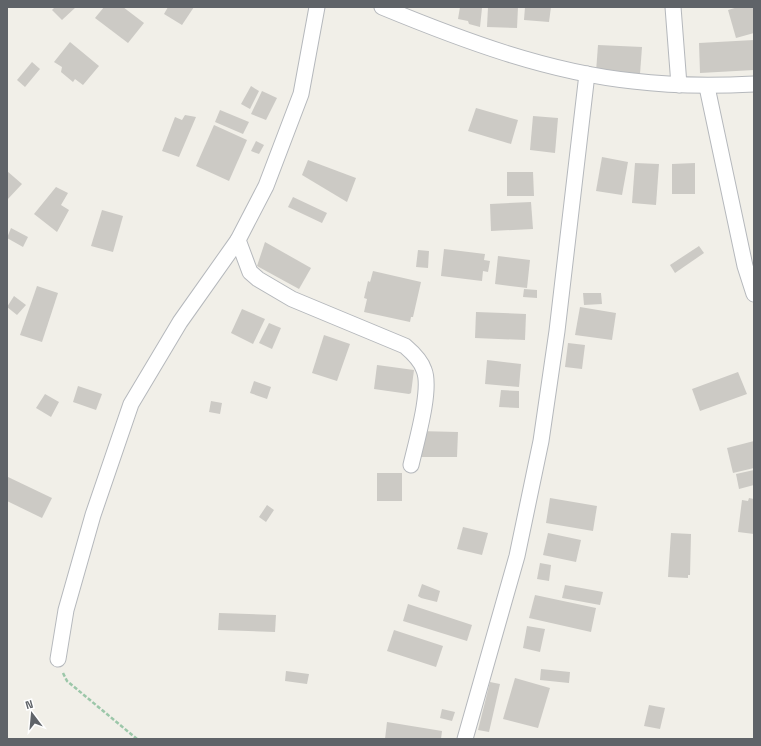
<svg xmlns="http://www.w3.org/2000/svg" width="761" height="746" viewBox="0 0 761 746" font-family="'Space Grotesk',sans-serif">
  <rect width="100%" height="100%" fill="#f1efe8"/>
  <g fill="#cccac5">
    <path d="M 55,7 L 76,7 L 62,20 L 52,10 Z"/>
    <path d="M 104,7 L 123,7 L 144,23 L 128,43 L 95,18 Z"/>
    <path d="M 168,7 L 194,7 L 182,25 L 164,14 Z"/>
    <path d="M 460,7 L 482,8 L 480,27 L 469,24 L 468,21 L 458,19 Z"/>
    <path d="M 488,7 L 518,7 L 517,28 L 487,27 Z"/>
    <path d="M 525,7 L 551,7 L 549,22 L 524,20 Z"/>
    <path d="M 738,7 L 754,7 L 754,33 L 736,38 L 728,10 Z"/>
    <path d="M 754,40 L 754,70 L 700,73 L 699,43 Z"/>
    <path d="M 70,42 L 99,66 L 83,85 L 75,79 L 73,82 L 61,72 L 62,67 L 54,62 Z"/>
    <path d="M 598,45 L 642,47 L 640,74 L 596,72 Z"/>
    <path d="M 32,62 L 40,69 L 25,87 L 17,80 Z"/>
    <path d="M 251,86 L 259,91 L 250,109 L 241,104 Z"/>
    <path d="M 262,91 L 277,98 L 266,120 L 251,114 Z"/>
    <path d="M 476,108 L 518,120 L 511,144 L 468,131 Z"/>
    <path d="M 220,110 L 249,122 L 243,134 L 215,122 Z"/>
    <path d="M 185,115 L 196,117 L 179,157 L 162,151 L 175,117 L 182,120 Z"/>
    <path d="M 533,116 L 558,118 L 555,153 L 530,150 Z"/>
    <path d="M 214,125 L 247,140 L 229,181 L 196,166 Z"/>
    <path d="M 256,141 L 264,145 L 259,154 L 251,151 Z"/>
    <path d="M 602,157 L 628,162 L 622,195 L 596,191 Z"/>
    <path d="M 308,160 L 356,178 L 347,202 L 302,175 Z"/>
    <path d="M 635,163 L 659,164 L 656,205 L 632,203 Z"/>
    <path d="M 695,163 L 695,194 L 672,194 L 672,164 Z"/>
    <path d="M 7,171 L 22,184 L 7,200 Z"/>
    <path d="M 507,172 L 533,172 L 534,196 L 507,196 Z"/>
    <path d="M 56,187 L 68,193 L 61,205 L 69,210 L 57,232 L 34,214 Z"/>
    <path d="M 293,197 L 327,213 L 322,223 L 288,207 Z"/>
    <path d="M 531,202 L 533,229 L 491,231 L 490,204 Z"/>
    <path d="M 102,210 L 123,216 L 113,252 L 91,246 Z"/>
    <path d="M 11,228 L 28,237 L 23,247 L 7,238 Z"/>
    <path d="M 265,242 L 311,268 L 299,289 L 257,266 Z"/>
    <path d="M 699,246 L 704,253 L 675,273 L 670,265 Z"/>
    <path d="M 444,249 L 485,254 L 484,260 L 490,261 L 488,272 L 483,271 L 482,281 L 441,276 Z"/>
    <path d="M 418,250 L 429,251 L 428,268 L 416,267 Z"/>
    <path d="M 498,256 L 530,260 L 527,288 L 495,284 Z"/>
    <path d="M 373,271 L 421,282 L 413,317 L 411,317 L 410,322 L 364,312 L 367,299 L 364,298 L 368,281 L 370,282 Z"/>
    <path d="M 37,286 L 58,293 L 42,342 L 20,335 Z"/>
    <path d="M 524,289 L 537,290 L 537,298 L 523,297 Z"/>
    <path d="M 583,293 L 601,293 L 602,304 L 584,305 Z"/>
    <path d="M 14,296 L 26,305 L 17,315 L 7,307 Z"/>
    <path d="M 580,307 L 616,313 L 612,340 L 575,335 Z"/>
    <path d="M 242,309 L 265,319 L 253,344 L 231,333 Z"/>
    <path d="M 476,312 L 526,314 L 525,340 L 475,338 Z"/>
    <path d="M 269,323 L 281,328 L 272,349 L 259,343 Z"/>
    <path d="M 324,335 L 350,344 L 337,381 L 312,373 Z"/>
    <path d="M 568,343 L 585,345 L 582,369 L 565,367 Z"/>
    <path d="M 487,360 L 521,364 L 519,387 L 485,384 Z"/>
    <path d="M 377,365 L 414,370 L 411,393 L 409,394 L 374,389 Z"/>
    <path d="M 738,372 L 747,394 L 700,411 L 692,389 Z"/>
    <path d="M 254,381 L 271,387 L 267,399 L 250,393 Z"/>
    <path d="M 78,386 L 102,394 L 96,410 L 73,402 Z"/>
    <path d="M 501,390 L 519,391 L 519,408 L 499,407 Z"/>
    <path d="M 45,394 L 59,402 L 51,417 L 36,408 Z"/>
    <path d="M 211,401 L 222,403 L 220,414 L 209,412 Z"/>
    <path d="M 418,431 L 458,432 L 457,457 L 418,457 Z"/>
    <path d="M 754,441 L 754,468 L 733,473 L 727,448 Z"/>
    <path d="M 754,470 L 754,485 L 739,489 L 736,474 Z"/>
    <rect x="377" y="473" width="25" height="28"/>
    <path d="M 8,477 L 52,498 L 42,518 L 7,501 Z"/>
    <path d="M 550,498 L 597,506 L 593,531 L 546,523 Z"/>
    <path d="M 749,498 L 754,499 L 754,534 L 738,532 L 742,500 L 748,501 Z"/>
    <path d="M 267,505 L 274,510 L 266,522 L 259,517 Z"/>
    <path d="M 463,527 L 488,533 L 482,555 L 457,549 Z"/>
    <path d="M 548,533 L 581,540 L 576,562 L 543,555 Z"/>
    <path d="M 671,533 L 691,534 L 690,575 L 688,575 L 688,578 L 668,577 Z"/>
    <path d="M 540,563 L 551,565 L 549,581 L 537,579 Z"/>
    <path d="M 422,584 L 440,591 L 437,602 L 421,598 L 418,596 Z"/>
    <path d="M 565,585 L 603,592 L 600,605 L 562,598 Z"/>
    <path d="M 535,595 L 596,608 L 591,632 L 529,618 Z"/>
    <path d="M 408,604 L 472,625 L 467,641 L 403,621 Z"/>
    <path d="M 219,613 L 276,615 L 275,632 L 218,630 Z"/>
    <path d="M 527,626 L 545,629 L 540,652 L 523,648 Z"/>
    <path d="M 394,630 L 443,646 L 436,667 L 387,651 Z"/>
    <path d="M 541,669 L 570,672 L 569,683 L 540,680 Z"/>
    <path d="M 286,671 L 309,674 L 307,684 L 285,681 Z"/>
    <path d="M 515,678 L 550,688 L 538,728 L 503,719 Z"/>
    <path d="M 490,682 L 500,684 L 489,732 L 478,730 Z"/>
    <path d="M 649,705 L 665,708 L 660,729 L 644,726 Z"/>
    <path d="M 442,709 L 455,712 L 452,721 L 440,718 Z"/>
    <path d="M 387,722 L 442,731 L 441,739 L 385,739 Z"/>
  </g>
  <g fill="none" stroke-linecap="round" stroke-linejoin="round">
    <defs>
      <g id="street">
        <path d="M 317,7 L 301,94 L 266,186 L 238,240 L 250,272 L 258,279 L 292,299 L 405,346 C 412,352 421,360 424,370 C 432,389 416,443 411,465"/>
        <path d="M 382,7 C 462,40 547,72 633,81 C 673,86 713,86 754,84"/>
        <path d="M 673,7 L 679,85"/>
        <path d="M 707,87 L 745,266 L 754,294"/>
        <path d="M 58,659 L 66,610 L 93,515 L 131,404 L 180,322 L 238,240"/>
        <path d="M 465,739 L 517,556 L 541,441 L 557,331 L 587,74"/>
      </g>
    </defs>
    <use href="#street" stroke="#b5b8bc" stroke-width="17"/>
    <path stroke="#9cc7a9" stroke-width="2.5" stroke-dasharray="4 2" stroke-linecap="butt" d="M 63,673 L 67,681 L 137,739"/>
    <use href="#street" stroke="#fff" stroke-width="15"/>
  </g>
  <rect width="761" height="746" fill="none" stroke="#5f6368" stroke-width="16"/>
  <g transform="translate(32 714) rotate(344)" stroke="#ffffff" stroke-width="3" paint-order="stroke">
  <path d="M0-3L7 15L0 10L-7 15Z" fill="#5f6368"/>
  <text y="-6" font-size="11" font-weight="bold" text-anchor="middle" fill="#5f6368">N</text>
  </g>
</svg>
